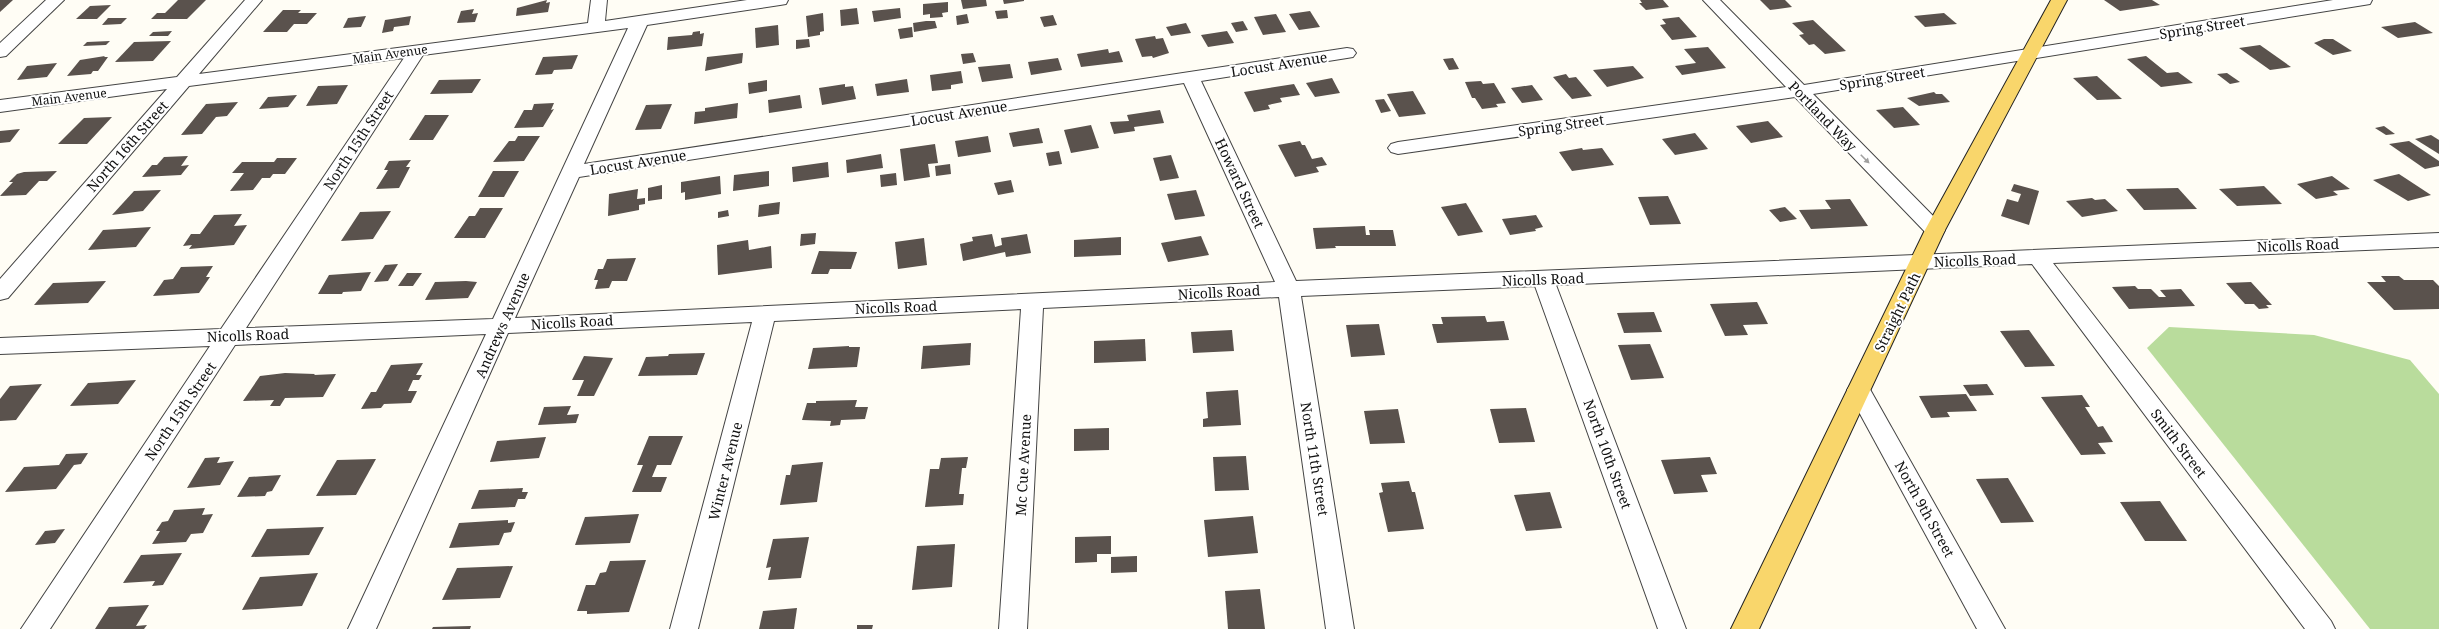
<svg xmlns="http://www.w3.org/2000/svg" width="2439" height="629" viewBox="0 0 2439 629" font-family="'Noto Serif',serif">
  <rect width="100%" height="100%" fill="#fffdf5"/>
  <path fill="#b9dc9c" d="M 2169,327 L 2314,335 L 2410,360 L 2439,394 L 2439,629 L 2370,629 L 2147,348 Z"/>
  <g fill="#5a524d">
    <path d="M 0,0 L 13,0 L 0,12 Z"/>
    <path d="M 178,0 L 206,0 L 187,19 L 151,19 L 157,13 L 165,13 Z"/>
    <path d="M 547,0 L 546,3 L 550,2 L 548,12 L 516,16 L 517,8 Z"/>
    <path d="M 961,0 L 986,0 L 987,6 L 963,9 Z"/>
    <path d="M 1003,0 L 1024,0 L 1024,1 L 1004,4 Z"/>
    <path d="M 1640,0 L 1663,0 L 1669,7 L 1646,10 L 1639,3 L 1642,3 Z"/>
    <path d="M 1760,0 L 1785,0 L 1792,7 L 1770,10 Z"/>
    <path d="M 2104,0 L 2152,0 L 2160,5 L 2120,11 Z"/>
    <path d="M 948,2 L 948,12 L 942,13 L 943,17 L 930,18 L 930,14 L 923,15 L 923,4 Z"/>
    <path d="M 111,5 L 97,19 L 76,19 L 90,6 Z"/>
    <path d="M 857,8 L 859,24 L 841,26 L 840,10 Z"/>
    <path d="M 900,8 L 901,18 L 874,22 L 872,11 Z"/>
    <path d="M 474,9 L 472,14 L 478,13 L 475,22 L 457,23 L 461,11 Z"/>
    <path d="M 283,10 L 301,10 L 298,13 L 317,13 L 307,24 L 294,24 L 287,32 L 263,32 Z"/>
    <path d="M 1007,10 L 1008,18 L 997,19 L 995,11 Z"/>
    <path d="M 1310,11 L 1320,27 L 1299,30 L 1289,14 Z"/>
    <path d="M 823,13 L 824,31 L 820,32 L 820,35 L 808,37 L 806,16 Z"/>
    <path d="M 1944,13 L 1957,24 L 1925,27 L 1914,16 Z"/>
    <path d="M 967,14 L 969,23 L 957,25 L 956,16 Z"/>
    <path d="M 1276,14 L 1286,32 L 1263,35 L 1254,17 Z"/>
    <path d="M 1053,15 L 1057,25 L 1044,27 L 1040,17 Z"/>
    <path d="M 366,16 L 361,27 L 343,28 L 348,18 Z"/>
    <path d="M 411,16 L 409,25 L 394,27 L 393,31 L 382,33 L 385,20 Z"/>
    <path d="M 1679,17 L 1697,37 L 1672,40 L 1660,25 L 1666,24 L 1662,19 Z"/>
    <path d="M 108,18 L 127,18 L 121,24 L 102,25 Z"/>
    <path d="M 1813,20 L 1846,51 L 1825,54 L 1814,44 L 1809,45 L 1799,35 L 1804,34 L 1792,23 Z"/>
    <path d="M 926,21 L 935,21 L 937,28 L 914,32 L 913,23 Z"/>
    <path d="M 1243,21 L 1248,30 L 1236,32 L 1231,23 Z"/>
    <path d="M 2415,22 L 2433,33 L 2398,38 L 2381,27 Z"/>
    <path d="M 1186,23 L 1191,33 L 1171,36 L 1166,27 Z"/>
    <path d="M 778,25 L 779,45 L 756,48 L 755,28 Z"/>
    <path d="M 912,27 L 913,37 L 900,39 L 898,29 Z"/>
    <path d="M 172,31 L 168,36 L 149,36 L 153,32 Z"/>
    <path d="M 700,31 L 700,34 L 704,33 L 702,46 L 667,50 L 668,37 L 692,35 L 693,32 Z"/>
    <path d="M 1227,31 L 1234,43 L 1208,47 L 1201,35 Z"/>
    <path d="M 1155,36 L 1156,39 L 1163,38 L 1169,53 L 1153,58 L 1152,56 L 1142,57 L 1135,39 Z"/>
    <path d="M 809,39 L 810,47 L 796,49 L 796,40 Z"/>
    <path d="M 2324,39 L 2333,39 L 2352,51 L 2333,55 L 2314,43 Z"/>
    <path d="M 110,41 L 106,45 L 83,46 L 87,42 Z"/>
    <path d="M 171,41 L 153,61 L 115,62 L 134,42 Z"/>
    <path d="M 2260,45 L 2291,67 L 2270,70 L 2239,48 Z"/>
    <path d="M 1708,47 L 1726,68 L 1682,75 L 1675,66 L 1696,63 L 1684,49 Z"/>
    <path d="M 1108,49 L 1109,53 L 1119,51 L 1123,62 L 1081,67 L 1077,54 Z"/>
    <path d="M 743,53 L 742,63 L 705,71 L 707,57 Z"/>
    <path d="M 973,53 L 976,62 L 963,64 L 961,54 Z"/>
    <path d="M 578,55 L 572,69 L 554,70 L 552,74 L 535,75 L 543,57 Z"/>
    <path d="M 105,56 L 104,57 L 108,57 L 98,71 L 93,71 L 91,74 L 67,76 L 80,60 Z"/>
    <path d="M 2146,56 L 2167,73 L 2178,72 L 2193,83 L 2161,87 L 2127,59 Z"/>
    <path d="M 1058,58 L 1062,70 L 1031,75 L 1028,62 Z"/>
    <path d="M 1453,58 L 1459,69 L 1449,70 L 1443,59 Z"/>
    <path d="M 57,63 L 47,77 L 17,80 L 27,66 Z"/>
    <path d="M 1010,64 L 1013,78 L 982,82 L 978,67 Z"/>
    <path d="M 1633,66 L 1644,78 L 1607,87 L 1593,70 Z"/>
    <path d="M 961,71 L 963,83 L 951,85 L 951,89 L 932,91 L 930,75 Z"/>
    <path d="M 2227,73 L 2240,82 L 2230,84 L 2217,74 Z"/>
    <path d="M 1566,74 L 1569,78 L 1576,77 L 1592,96 L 1572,99 L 1553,77 Z"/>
    <path d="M 2097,76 L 2122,99 L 2097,100 L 2073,78 Z"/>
    <path d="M 1332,78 L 1340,93 L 1315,97 L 1306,83 Z"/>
    <path d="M 481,79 L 472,93 L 430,94 L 439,80 Z"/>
    <path d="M 907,79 L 909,92 L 877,96 L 875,84 Z"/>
    <path d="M 767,80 L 767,91 L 749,94 L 748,83 Z"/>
    <path d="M 1481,81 L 1483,84 L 1494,83 L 1506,103 L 1496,104 L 1498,107 L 1482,109 L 1475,98 L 1472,98 L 1465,82 Z"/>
    <path d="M 845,84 L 845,87 L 853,86 L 856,99 L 822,105 L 819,88 Z"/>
    <path d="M 1294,84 L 1300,95 L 1280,98 L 1282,102 L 1268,105 L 1270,109 L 1254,112 L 1244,92 Z"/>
    <path d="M 348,85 L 337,104 L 306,106 L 318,86 Z"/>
    <path d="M 1532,85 L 1543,100 L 1522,103 L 1511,88 Z"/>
    <path d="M 1413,91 L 1426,114 L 1399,117 L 1387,94 Z"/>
    <path d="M 1934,92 L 1936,94 L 1942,94 L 1950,102 L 1919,106 L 1907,98 Z"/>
    <path d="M 297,95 L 288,107 L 259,109 L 268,97 Z"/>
    <path d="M 800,95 L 802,108 L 769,113 L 768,100 Z"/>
    <path d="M 1384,99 L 1391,111 L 1381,113 L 1375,100 Z"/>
    <path d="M 238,102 L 227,116 L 216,117 L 202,134 L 181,135 L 206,104 Z"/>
    <path d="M 554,103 L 551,110 L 554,109 L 543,127 L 514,128 L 524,110 L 532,110 L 534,104 Z"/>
    <path d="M 738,103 L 737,118 L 694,124 L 695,112 L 705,111 L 705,108 Z"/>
    <path d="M 672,104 L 661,129 L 635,130 L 646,105 Z"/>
    <path d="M 1903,107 L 1920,125 L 1894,128 L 1876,110 Z"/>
    <path d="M 1160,110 L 1164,123 L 1134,127 L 1135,131 L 1114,134 L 1110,122 L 1129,121 L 1127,115 Z"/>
    <path d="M 425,115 L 449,115 L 433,140 L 409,140 Z"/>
    <path d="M 112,117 L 87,144 L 58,144 L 84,118 Z"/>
    <path d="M 1768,121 L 1783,137 L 1751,143 L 1736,126 Z"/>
    <path d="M 1091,125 L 1099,148 L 1071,153 L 1064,130 Z"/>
    <path d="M 2384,126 L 2395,134 L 2386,135 L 2375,128 Z"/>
    <path d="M 1039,128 L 1043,143 L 1013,147 L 1009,133 Z"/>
    <path d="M 20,129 L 10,142 L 0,143 L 0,131 Z"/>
    <path d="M 1695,133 L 1708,149 L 1675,155 L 1662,139 Z"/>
    <path d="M 2431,135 L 2439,140 L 2439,154 L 2415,139 Z"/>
    <path d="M 518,136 L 540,136 L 524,161 L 493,162 L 509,141 L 515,141 Z"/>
    <path d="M 988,136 L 991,152 L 958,157 L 955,141 Z"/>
    <path d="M 1300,141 L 1302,145 L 1305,145 L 1312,159 L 1322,157 L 1327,165 L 1316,167 L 1319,172 L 1295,177 L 1278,145 Z"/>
    <path d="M 2409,141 L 2439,161 L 2439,166 L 2425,169 L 2389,144 Z"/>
    <path d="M 935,144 L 938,163 L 928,164 L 930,177 L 904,181 L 900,149 Z"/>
    <path d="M 1582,148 L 1583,150 L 1602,148 L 1614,165 L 1572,171 L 1559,152 Z"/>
    <path d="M 1059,151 L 1062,164 L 1049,166 L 1046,153 Z"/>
    <path d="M 881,154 L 883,168 L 847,173 L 846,160 Z"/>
    <path d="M 1171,155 L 1179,178 L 1160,181 L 1153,158 Z"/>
    <path d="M 188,156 L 181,166 L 189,165 L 181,175 L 142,177 L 152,165 L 157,165 L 164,157 Z"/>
    <path d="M 277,158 L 297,158 L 285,174 L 273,174 L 270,178 L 262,178 L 253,190 L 230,191 L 244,173 L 232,173 L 242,162 L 274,162 Z"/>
    <path d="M 411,160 L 406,167 L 410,167 L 399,188 L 376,189 L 388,170 L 384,170 L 389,161 Z"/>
    <path d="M 828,162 L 829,177 L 793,182 L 792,167 Z"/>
    <path d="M 950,164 L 951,174 L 936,176 L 935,166 Z"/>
    <path d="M 57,171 L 47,181 L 39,181 L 26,195 L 0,196 L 13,182 L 9,182 L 17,174 L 24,172 Z"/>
    <path d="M 493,171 L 519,171 L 504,197 L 478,197 Z"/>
    <path d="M 769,171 L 769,186 L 733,191 L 734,175 Z"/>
    <path d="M 896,173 L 897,185 L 881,187 L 880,175 Z"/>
    <path d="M 2399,174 L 2431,195 L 2408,201 L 2373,180 Z"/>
    <path d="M 720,176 L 721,194 L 685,200 L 685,192 L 681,193 L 681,182 Z"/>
    <path d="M 2332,176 L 2350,189 L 2333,191 L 2338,195 L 2316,199 L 2297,184 Z"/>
    <path d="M 1011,180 L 1014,192 L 998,195 L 994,183 Z"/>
    <path d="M 2014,184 L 2039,191 L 2029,225 L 2001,216 L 2007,199 L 2018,202 L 2021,194 L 2011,191 Z"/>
    <path d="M 662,185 L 662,199 L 648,201 L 648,188 Z"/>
    <path d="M 2264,186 L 2282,204 L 2237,206 L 2219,189 Z"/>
    <path d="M 2178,188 L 2197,209 L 2144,210 L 2126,189 Z"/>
    <path d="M 638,189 L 637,199 L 645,198 L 645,204 L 639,205 L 639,210 L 608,216 L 609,194 Z"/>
    <path d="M 161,190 L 143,211 L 112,215 L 134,191 Z"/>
    <path d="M 1196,190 L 1205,216 L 1175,220 L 1167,194 Z"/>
    <path d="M 1668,196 L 1681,224 L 1650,225 L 1638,197 Z"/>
    <path d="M 2092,198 L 2095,200 L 2105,199 L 2118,211 L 2082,217 L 2066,201 Z"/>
    <path d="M 1850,199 L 1868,226 L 1811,229 L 1799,210 L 1831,209 L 1825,200 Z"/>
    <path d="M 780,202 L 779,214 L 758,217 L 759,205 Z"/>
    <path d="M 1466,203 L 1483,232 L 1458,236 L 1441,207 Z"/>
    <path d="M 1785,207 L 1797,219 L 1780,222 L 1769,210 Z"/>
    <path d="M 480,208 L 503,208 L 485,238 L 454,238 L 469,216 L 475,216 Z"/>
    <path d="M 728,210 L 729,216 L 718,218 L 718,212 Z"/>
    <path d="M 391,211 L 373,239 L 341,241 L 360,212 Z"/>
    <path d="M 242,214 L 234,226 L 247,225 L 234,245 L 189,249 L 192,245 L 183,246 L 191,234 L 200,234 L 214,215 Z"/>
    <path d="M 1536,215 L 1543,227 L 1535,229 L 1536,231 L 1510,235 L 1502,219 Z"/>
    <path d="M 1365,226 L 1366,235 L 1370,235 L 1369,230 L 1393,230 L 1396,246 L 1335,246 L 1336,248 L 1316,249 L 1313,228 Z"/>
    <path d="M 151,227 L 136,247 L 88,250 L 103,230 Z"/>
    <path d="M 816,233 L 815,244 L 800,246 L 801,234 Z"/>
    <path d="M 992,234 L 995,247 L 1002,245 L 1001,238 L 1027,234 L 1031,253 L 1006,257 L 1005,252 L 963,261 L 960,244 L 973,241 L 972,237 Z"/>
    <path d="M 1201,236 L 1209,255 L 1168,262 L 1161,243 Z"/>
    <path d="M 1121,237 L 1121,255 L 1074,257 L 1074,240 Z"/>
    <path d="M 924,238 L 927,265 L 898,269 L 895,242 Z"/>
    <path d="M 748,240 L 749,250 L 771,246 L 772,268 L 718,275 L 717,245 Z"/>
    <path d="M 819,251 L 857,252 L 851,269 L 830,269 L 828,274 L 811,274 Z"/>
    <path d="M 636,258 L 627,281 L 612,281 L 609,288 L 595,289 L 598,280 L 594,280 L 598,269 L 603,269 L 607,259 Z"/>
    <path d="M 398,264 L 388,281 L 374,282 L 385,265 Z"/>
    <path d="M 213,266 L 206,277 L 210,277 L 199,293 L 153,296 L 164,280 L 173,279 L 181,267 Z"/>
    <path d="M 371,272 L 361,291 L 343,292 L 342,294 L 318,294 L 329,275 Z"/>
    <path d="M 407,273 L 422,273 L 413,286 L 398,286 Z"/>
    <path d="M 2381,276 L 2399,276 L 2404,280 L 2433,280 L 2439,286 L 2439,309 L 2394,310 L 2367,282 L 2386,282 Z"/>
    <path d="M 106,281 L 88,303 L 34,305 L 53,283 Z"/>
    <path d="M 435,282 L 466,281 L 477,282 L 468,298 L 425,300 Z"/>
    <path d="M 2251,282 L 2272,305 L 2266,305 L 2269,308 L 2259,309 L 2254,304 L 2245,304 L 2226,283 Z"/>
    <path d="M 2135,286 L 2138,289 L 2151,289 L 2159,297 L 2166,297 L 2160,290 L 2181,289 L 2195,306 L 2129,309 L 2112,287 Z"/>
    <path d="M 1757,302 L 1768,324 L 1743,325 L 1748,335 L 1725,336 L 1710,304 Z"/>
    <path d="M 1654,312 L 1662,332 L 1624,333 L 1617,313 Z"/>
    <path d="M 1485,316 L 1487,322 L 1504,321 L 1509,340 L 1437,343 L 1432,324 L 1443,324 L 1441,317 Z"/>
    <path d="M 1379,324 L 1385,355 L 1351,357 L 1346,325 Z"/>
    <path d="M 1232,330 L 1234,351 L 1193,353 L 1191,332 Z"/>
    <path d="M 2029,330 L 2055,366 L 2025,367 L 2000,331 Z"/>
    <path d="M 1145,339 L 1146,361 L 1094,363 L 1094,341 Z"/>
    <path d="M 971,343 L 970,365 L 921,369 L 923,346 Z"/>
    <path d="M 1650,344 L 1664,378 L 1631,380 L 1618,345 Z"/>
    <path d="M 849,346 L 849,347 L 860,347 L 857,367 L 808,369 L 813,348 Z"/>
    <path d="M 705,353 L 697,375 L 638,376 L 646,357 L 668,356 L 669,354 Z"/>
    <path d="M 584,356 L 613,358 L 594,396 L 577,396 L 584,380 L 572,380 Z"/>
    <path d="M 423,363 L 416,375 L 422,375 L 419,380 L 413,380 L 408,391 L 417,391 L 411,403 L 384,404 L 381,408 L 361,409 L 371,392 L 376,392 L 391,365 Z"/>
    <path d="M 285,373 L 315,374 L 314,375 L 336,374 L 323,397 L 285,398 L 280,406 L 270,406 L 274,400 L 243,401 L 260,376 Z"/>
    <path d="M 136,380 L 118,404 L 70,406 L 88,383 Z"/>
    <path d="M 42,384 L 16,420 L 0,421 L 0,399 L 10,386 Z"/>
    <path d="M 1987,384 L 1994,395 L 1970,396 L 1963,385 Z"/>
    <path d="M 1238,390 L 1241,425 L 1203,427 L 1203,419 L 1208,418 L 1206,392 Z"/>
    <path d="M 1966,394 L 1977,411 L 1947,412 L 1950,417 L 1931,418 L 1919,396 Z"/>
    <path d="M 2082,395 L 2090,407 L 2085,407 L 2098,427 L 2103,426 L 2113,442 L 2098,443 L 2106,454 L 2081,455 L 2041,397 Z"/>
    <path d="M 857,400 L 855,407 L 868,407 L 865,419 L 841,420 L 840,425 L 830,426 L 831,421 L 802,420 L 807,403 L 816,403 L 816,401 Z"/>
    <path d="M 571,406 L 567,415 L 579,414 L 576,423 L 538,425 L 544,407 Z"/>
    <path d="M 1526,408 L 1535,442 L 1499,443 L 1490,409 Z"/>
    <path d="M 1398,409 L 1405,443 L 1370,444 L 1364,411 Z"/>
    <path d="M 1109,428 L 1109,450 L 1074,451 L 1074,429 Z"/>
    <path d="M 649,436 L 683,436 L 671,465 L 657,465 L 652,477 L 667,477 L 661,492 L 632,492 L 643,465 L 637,465 Z"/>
    <path d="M 546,437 L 539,458 L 490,462 L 497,441 Z"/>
    <path d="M 88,453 L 81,464 L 74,465 L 56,489 L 5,492 L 24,467 L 59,465 L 66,454 Z"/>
    <path d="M 1246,456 L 1249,490 L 1215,491 L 1213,457 Z"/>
    <path d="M 220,457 L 217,463 L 234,461 L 220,485 L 187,488 L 205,458 Z"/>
    <path d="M 968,457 L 966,468 L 962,468 L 959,494 L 964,494 L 963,505 L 925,507 L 930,469 L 939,469 L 941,458 Z"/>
    <path d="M 1710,457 L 1717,474 L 1701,475 L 1708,492 L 1674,494 L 1661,460 Z"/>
    <path d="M 376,459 L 356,495 L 316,496 L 337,460 Z"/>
    <path d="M 823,462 L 817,502 L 780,505 L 786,475 L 790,475 L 792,465 Z"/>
    <path d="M 281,475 L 272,491 L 267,492 L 265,496 L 237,497 L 249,477 Z"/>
    <path d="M 2008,478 L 2034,522 L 2001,523 L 1976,479 Z"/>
    <path d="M 1409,481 L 1412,492 L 1415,492 L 1424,529 L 1388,532 L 1379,493 L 1383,492 L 1381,483 Z"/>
    <path d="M 523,488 L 522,492 L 528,492 L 525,499 L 518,499 L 515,507 L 471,509 L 479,490 Z"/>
    <path d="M 1550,492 L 1562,528 L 1526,531 L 1514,495 Z"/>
    <path d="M 2160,501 L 2187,541 L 2145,541 L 2120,502 Z"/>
    <path d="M 205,508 L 202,515 L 213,514 L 203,533 L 191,534 L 186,542 L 152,544 L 160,531 L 156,531 L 162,522 L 168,521 L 174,510 Z"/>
    <path d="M 639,514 L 630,543 L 575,545 L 585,517 Z"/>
    <path d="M 1253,516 L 1258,553 L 1208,557 L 1204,520 Z"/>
    <path d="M 508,520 L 508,523 L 515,522 L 511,532 L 504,533 L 499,545 L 449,548 L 459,523 Z"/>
    <path d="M 324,527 L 309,555 L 251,557 L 267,529 Z"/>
    <path d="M 65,529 L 55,543 L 35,545 L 45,531 Z"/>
    <path d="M 1111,536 L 1111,554 L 1097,554 L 1097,562 L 1075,563 L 1075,537 Z"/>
    <path d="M 809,537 L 801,578 L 768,580 L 771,567 L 766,568 L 773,539 Z"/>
    <path d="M 955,544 L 952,587 L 912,590 L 917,546 Z"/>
    <path d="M 182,553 L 163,585 L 152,586 L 155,581 L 123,583 L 141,555 Z"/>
    <path d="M 1137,556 L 1137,572 L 1111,573 L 1111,557 Z"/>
    <path d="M 646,560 L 629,612 L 587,614 L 587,611 L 577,611 L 586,585 L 595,585 L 600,573 L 606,572 L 610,561 Z"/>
    <path d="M 513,566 L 500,598 L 442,600 L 457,568 Z"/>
    <path d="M 318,573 L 302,606 L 242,610 L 260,577 Z"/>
    <path d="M 1260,589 L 1265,629 L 1228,629 L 1225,591 Z"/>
    <path d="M 149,605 L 136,626 L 147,625 L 144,629 L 95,629 L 109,607 Z"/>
    <path d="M 797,608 L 794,629 L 759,629 L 763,611 Z"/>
    <path d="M 857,625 L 873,625 L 872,629 L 857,629 Z"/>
    <path d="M 471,626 L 470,629 L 432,629 L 433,627 Z"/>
  </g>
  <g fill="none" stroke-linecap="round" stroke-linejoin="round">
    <defs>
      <g id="minor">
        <path d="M 46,0 L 64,0 L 6,56 L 0,57 L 0,43 Z"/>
        <path d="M 245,0 L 262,0 L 199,74 L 588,23 L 591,0 L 607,0 L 605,21 L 747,0 L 788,0 L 786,4 L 780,5 L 647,25 L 584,164 L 1347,48 L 1353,49 L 1356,53 L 1353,57 L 1347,58 L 1201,81 L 1296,281 L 2439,233 L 2439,247 L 2053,263 L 2331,621 L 2335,629 L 2305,629 L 2032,264 L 1556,285 L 1686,629 L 1658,629 L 1535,286 L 1301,296 L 1354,629 L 1326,629 L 1279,297 L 1043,308 L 1027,629 L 999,629 L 1021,309 L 774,321 L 698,629 L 670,629 L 752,322 L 508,333 L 376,629 L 348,629 L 486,334 L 235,345 L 50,629 L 21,629 L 210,346 L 0,354 L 0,338 L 221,329 L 404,58 L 189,86 L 8,298 L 0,300 L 0,279 L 167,89 L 0,112 L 0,100 L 177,77 ZM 628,28 L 493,319 L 246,328 L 423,55 ZM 1184,83 L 1275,282 L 515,318 L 579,177 Z"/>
        <path d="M 1703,0 L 1720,0 L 1804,85 L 2333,0 L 2372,0 L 2370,4 L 2364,5 L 1813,94 L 1942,225 L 1945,230 L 1942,235 L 1935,237 L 1928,235 L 1795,97 L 1398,154 L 1391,152 L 1388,148 L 1391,144 L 1398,142 L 1786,87 Z"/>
        <path d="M 1859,381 L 1867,384 L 2005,629 L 1977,629 L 1847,390 L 1851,384 Z"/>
      </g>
      <path id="major" d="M 2051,0 L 2067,0 L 1945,230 L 1759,629 L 1731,629 L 1925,230 Z"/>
    </defs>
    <use href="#minor" stroke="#444" stroke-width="2"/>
    <use href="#major" stroke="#222" stroke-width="2"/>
    <use href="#minor" fill="#fff" fill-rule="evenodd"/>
    <use href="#major" fill="#f9d66b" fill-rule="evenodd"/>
  </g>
  <defs><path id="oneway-solid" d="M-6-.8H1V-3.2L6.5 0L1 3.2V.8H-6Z"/></defs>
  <use fill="#a0a0a0" href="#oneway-solid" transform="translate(1865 159) rotate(45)"/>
  <g text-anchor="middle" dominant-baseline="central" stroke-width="4" stroke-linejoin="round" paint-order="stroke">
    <g font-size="12" fill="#111" stroke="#fff">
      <text transform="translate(390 54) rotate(-8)">Main Avenue</text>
      <text transform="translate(69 97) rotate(-7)">Main Avenue</text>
    </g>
    <g font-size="14" fill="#111" stroke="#fff">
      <text transform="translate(2202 27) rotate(-9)">Spring Street</text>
      <text transform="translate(1279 64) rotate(-9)">Locust Avenue</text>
      <text transform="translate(1882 78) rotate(-9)">Spring Street</text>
      <text transform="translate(959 113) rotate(-9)">Locust Avenue</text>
      <text transform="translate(1823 116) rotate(46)">Portland Way</text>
      <text transform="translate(1561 125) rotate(-8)">Spring Street</text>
      <text transform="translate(358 140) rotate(-57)">North 15th Street</text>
      <text transform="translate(127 146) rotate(-49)">North 16th Street</text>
      <text transform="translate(638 162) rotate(-9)">Locust Avenue</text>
      <text transform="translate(1240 183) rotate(65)">Howard Street</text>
      <text transform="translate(2298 245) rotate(-2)">Nicolls Road</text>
      <text transform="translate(1975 260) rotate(-2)">Nicolls Road</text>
      <text transform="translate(1543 279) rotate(-2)">Nicolls Road</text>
      <text transform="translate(1219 292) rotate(-3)">Nicolls Road</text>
      <text transform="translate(896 307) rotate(-2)">Nicolls Road</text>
      <text transform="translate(1897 312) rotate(-64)">Straight Path</text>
      <text transform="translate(572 322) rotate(-3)">Nicolls Road</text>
      <text transform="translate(502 325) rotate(-66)">Andrews Avenue</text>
      <text transform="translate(248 335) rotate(-2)">Nicolls Road</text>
      <text transform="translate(180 411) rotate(-56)">North 15th Street</text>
      <text transform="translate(2179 443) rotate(53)">Smith Street</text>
      <text transform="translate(1608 454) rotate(70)">North 10th Street</text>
      <text transform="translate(1315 459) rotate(81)">North 11th Street</text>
      <text transform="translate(1023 465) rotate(-87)">Mc Cue Avenue</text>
      <text transform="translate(725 471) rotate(-76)">Winter Avenue</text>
      <text transform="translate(1925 509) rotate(61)">North 9th Street</text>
    </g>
  </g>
</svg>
